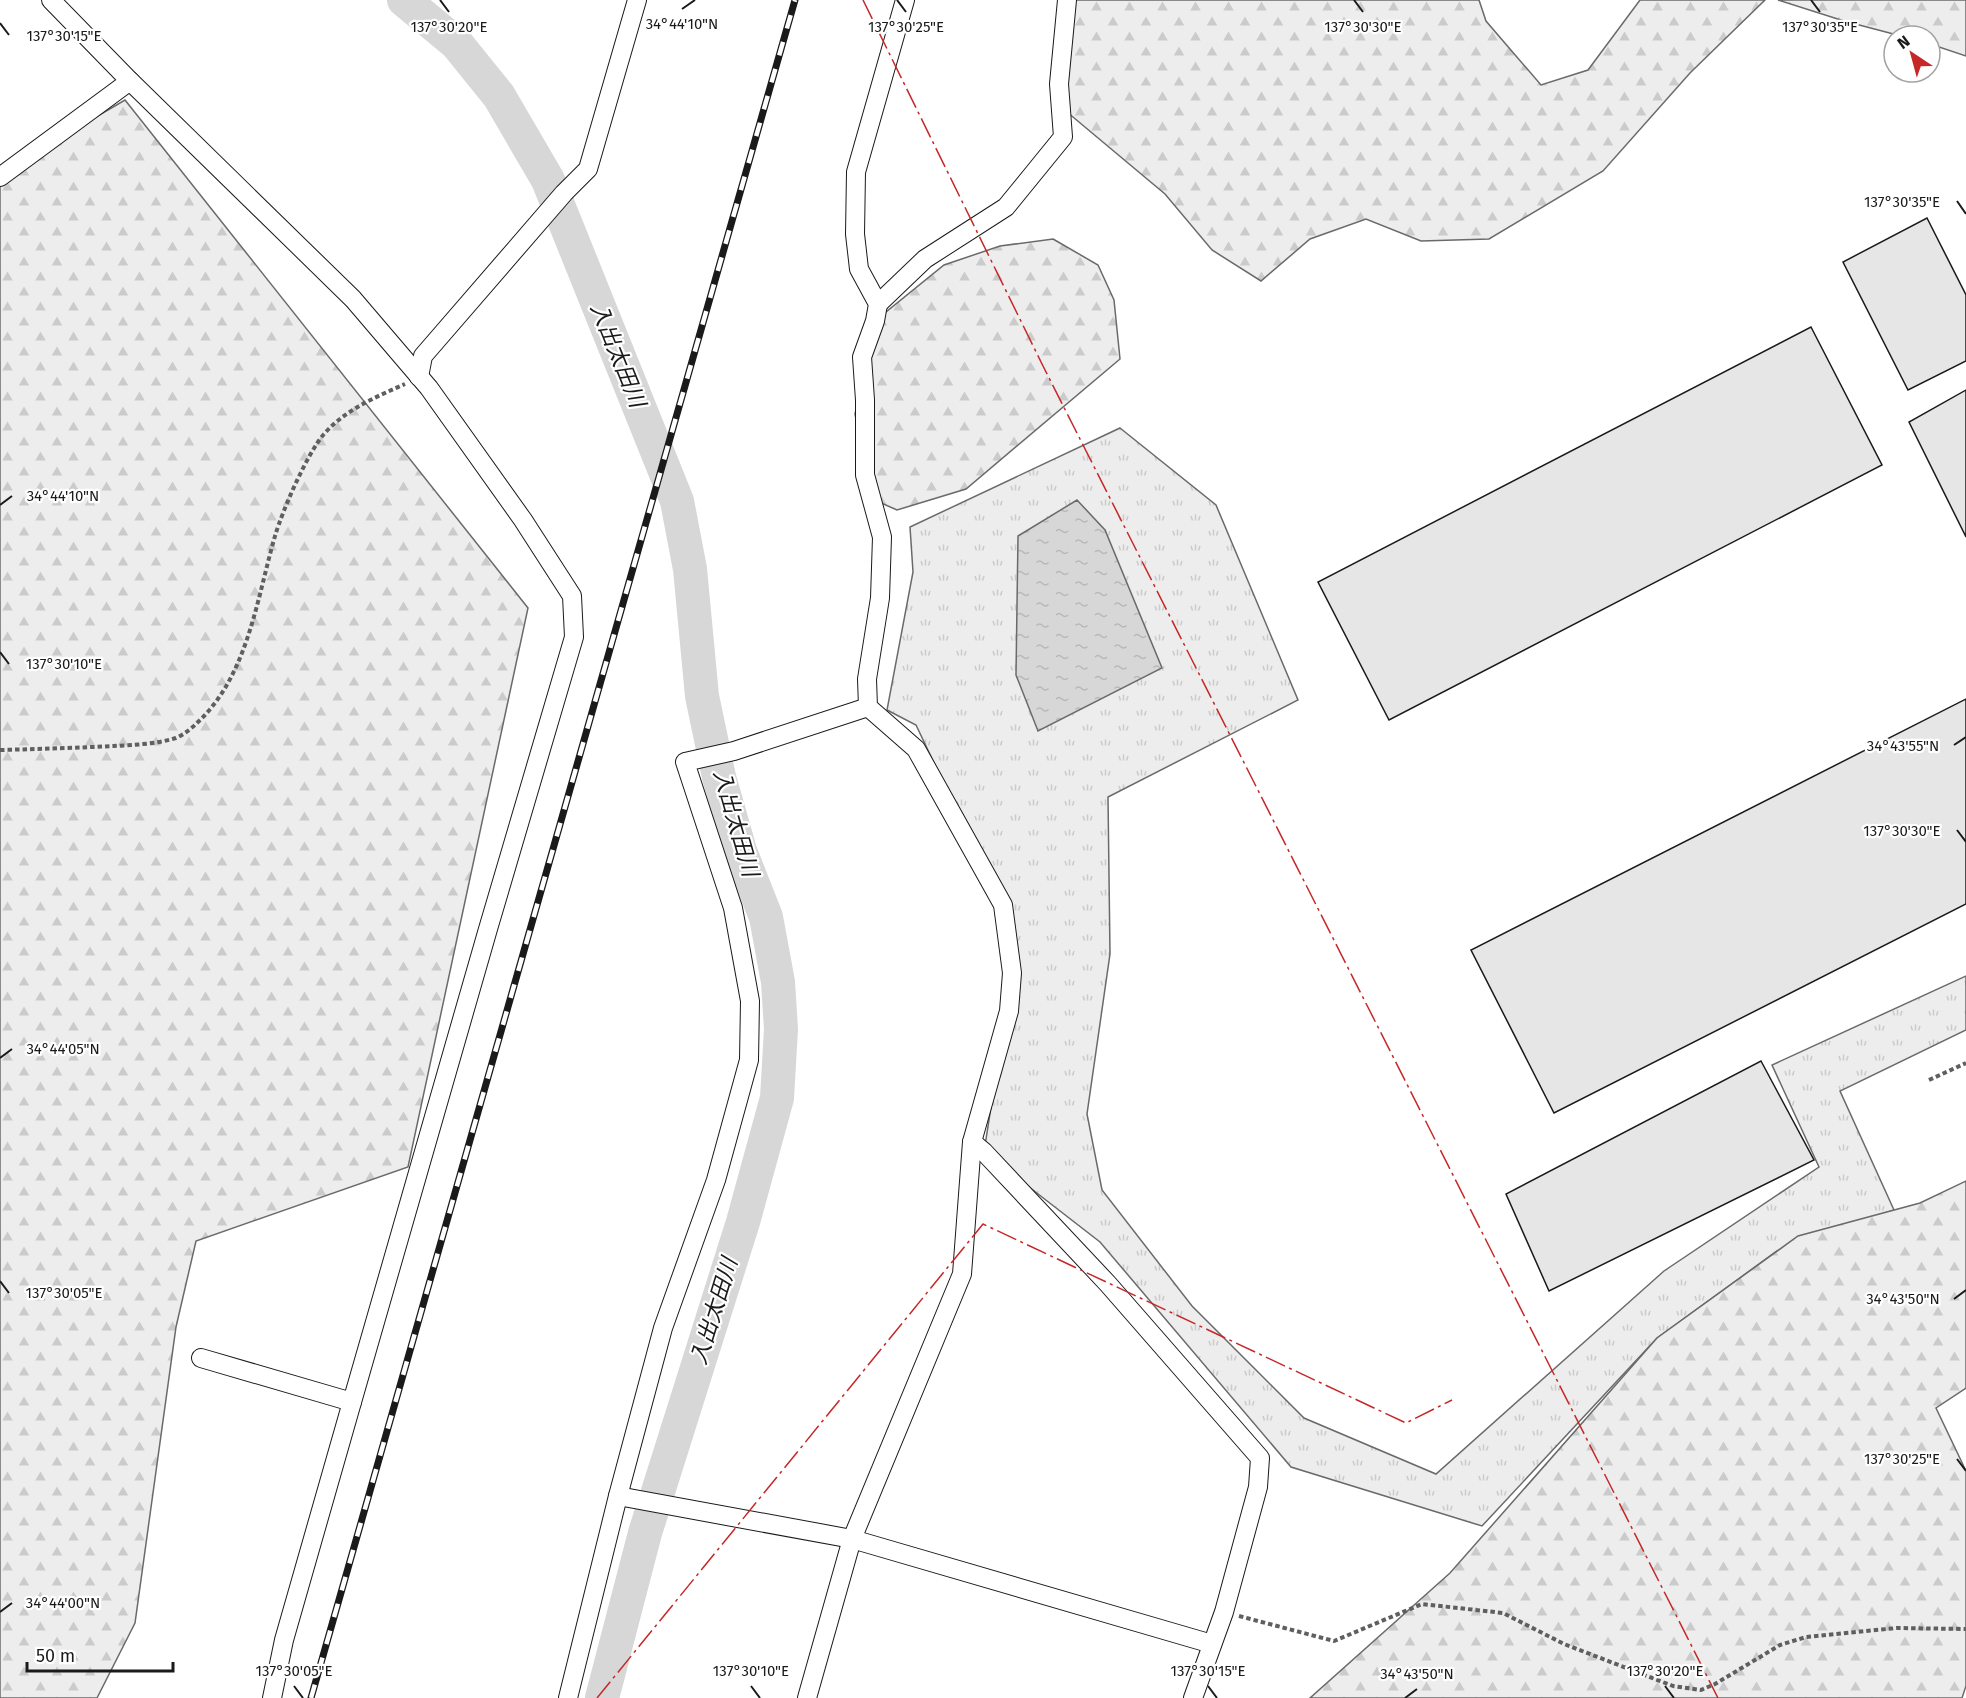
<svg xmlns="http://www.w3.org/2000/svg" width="1966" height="1698" viewBox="0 0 1966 1698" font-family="'Fira Sans','Noto Sans JP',sans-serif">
  <defs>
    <pattern id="grass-tufts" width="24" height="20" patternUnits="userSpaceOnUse" patternTransform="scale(1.5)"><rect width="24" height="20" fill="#ededed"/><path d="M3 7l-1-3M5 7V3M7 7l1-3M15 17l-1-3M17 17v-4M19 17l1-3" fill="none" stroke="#cbcbcb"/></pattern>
    <pattern id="forest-firs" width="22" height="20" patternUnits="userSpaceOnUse" patternTransform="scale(1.5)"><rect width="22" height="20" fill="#ededed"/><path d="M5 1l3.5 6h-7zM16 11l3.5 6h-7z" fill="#cbcbcb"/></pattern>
    <pattern id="water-ripples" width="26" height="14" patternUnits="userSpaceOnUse" patternTransform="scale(1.5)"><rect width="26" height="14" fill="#d7d7d7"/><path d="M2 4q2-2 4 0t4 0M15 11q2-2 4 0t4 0" fill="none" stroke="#b8b8b8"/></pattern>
  </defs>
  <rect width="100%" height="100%" fill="#fff"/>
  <path fill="url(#grass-tufts)" stroke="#6a6a6a" stroke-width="1.5" d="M 1120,428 L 1216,505 L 1298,700 L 1108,797 L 1110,954 L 1087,1114 L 1102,1190 L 1192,1306 L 1304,1418 L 1436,1474 L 1664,1271 L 1819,1167 L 1772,1065 L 1966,976 L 1966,1030 L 1840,1091 L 1894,1210 L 1777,1251 L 1657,1338 L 1482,1526 L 1291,1467 L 1100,1242 L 984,1152 L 1012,973 L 993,887 L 916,725 L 887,710 L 913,572 L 910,527 Z"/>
  <g fill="url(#forest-firs)" stroke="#6a6a6a" stroke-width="1.5">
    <path d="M 1069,0 L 1479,0 L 1486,21 L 1541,85 L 1588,70 L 1640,0 L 1765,0 L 1690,73 L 1603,171 L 1489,239 L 1421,241 L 1366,219 L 1310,239 L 1261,281 L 1212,250 L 1165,194 L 1061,107 Z"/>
    <path d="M 1778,0 L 1966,0 L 1966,56 L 1930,44 L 1930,36 L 1901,36 L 1844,21 Z"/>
    <path d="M 125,100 L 528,608 L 408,1167 L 196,1241 L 176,1327 L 135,1623 L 97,1698 L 0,1698 L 0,173 Z"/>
    <path d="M 1053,239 L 1098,265 L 1114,300 L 1120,359 L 966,489 L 897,510 L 872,499 L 855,414 L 875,321 L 944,265 L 1000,246 Z"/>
    <path d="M 1966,1181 L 1966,1388 L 1936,1408 L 1966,1471 L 1966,1686 L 1962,1698 L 1310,1698 L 1450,1573 L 1657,1338 L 1798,1236 L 1920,1203 Z"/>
  </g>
  <path fill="url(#water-ripples)" stroke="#6a6a6a" stroke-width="1.5" d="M 1077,500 L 1105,530 L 1162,668 L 1038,731 L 1016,675 L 1018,536 Z"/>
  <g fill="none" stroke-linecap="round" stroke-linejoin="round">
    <path stroke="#d7d7d7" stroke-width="34" d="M 404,0 L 457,44 L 499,96 L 548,180 L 677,501 L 690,569 L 702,696 L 719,777 L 740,851 L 766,917 L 778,982 L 781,1029 L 777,1098 L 743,1222 L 645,1533 L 602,1698"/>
  </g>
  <g fill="#e6e6e6" stroke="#1a1a1a" stroke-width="1.5">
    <path d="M 1927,218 L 1966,295 L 1966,361 L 1908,390 L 1843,262 Z"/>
    <path d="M 1811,327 L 1882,465 L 1389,720 L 1318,582 Z"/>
    <path d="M 1966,390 L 1966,537 L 1909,422 Z"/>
    <path d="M 1966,699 L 1966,904 L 1554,1113 L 1471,950 Z"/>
    <path d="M 1761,1061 L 1814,1160 L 1549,1291 L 1506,1194 Z"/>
  </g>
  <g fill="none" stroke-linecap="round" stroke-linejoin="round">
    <defs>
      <g id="street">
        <path d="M 51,0 L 130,81 L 353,299 L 429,388 L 523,520 L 572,596 L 574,637 L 488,929 L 352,1402 L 284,1640 L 272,1698"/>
        <path d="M 0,177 L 130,81"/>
        <path d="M 878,304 L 925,259 L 1006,207 L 1063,137 L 1059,84 L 1067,0"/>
        <path d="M 419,377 L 423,356 L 564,193 L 588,169 L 637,0"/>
        <path d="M 972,1142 L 984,1152 L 1108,1284 L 1260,1458 L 1258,1487 L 1224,1612 L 1193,1698"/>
        <path d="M 201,1358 L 352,1402"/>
        <path d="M 618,1496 L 852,1539 L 1212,1644"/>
        <path d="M 568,1698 L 618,1496 L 663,1328 L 716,1180 L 749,1060 L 750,1001 L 733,908 L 685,762 L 734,751 L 868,707"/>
        <path d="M 807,1698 L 852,1539 L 962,1274 L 972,1142 L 1009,1011 L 1012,973 L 1003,905 L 993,887 L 916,749 L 868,707 L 867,679 L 880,598 L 882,537 L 865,475 L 865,400 L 862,357 L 875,321 L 878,304 L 859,269 L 855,234 L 856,172 L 905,0"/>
      </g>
    </defs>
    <use href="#street" stroke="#1a1a1a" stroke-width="20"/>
    <g stroke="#5f5f5f" stroke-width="4" stroke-dasharray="4.5 3" stroke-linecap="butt">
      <path d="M 0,750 C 38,749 76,748 113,746 C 133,745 157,744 176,738 C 185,734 192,728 198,722 C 248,675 257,598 275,536 C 283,509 307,454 324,434 C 346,409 376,397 405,384"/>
      <path d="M 1929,1080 L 1966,1063"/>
      <path d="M 1239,1616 L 1334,1641 L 1422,1604 L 1503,1613 L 1564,1644 L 1673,1686 L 1701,1690 L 1715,1684 L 1780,1645 L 1806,1637 L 1897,1628 L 1966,1629"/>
    </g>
    <use href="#street" stroke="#fff" stroke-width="18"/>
    <defs>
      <path id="rail" d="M 311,1698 L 795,0"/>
    </defs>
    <use href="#rail" stroke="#1a1a1a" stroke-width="7"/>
    <use href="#rail" stroke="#fff" stroke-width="4.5" stroke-dasharray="14" stroke-linecap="butt"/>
    <g stroke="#c62828" stroke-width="1.5" stroke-dasharray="21 4.5 3 4.5" stroke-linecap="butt">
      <path d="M 863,0 L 1043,366 L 1718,1698"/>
      <path d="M 597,1698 L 983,1224 L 1406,1423 L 1452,1400"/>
    </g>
  </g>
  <path fill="none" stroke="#1a1a1a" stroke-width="2" d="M 440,0 L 449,12M 897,0 L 906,12M 1354,0 L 1363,12M 1811,0 L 1820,12M 682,9 L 695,0M 0,23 L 9,35M 1957,201 L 1966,214M 0,505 L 12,496M 0,652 L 9,664M 1954,745 L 1966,737M 1957,830 L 1966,842M 0,1058 L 12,1049M 0,1281 L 9,1293M 1954,1299 L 1966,1290M 1957,1459 L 1966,1471M 0,1612 L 12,1603M 294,1686 L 303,1698M 751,1686 L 760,1698M 1208,1686 L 1217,1698M 1665,1686 L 1674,1698M 1405,1698 L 1417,1689"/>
  <g text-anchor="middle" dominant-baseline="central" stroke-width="4.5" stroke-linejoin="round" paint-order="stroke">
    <g font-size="22" font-style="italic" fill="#1a1a1a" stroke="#fff">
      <text transform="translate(618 355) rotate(68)">入出太田川</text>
      <text transform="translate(736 823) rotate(74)">入出太田川</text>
      <text transform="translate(714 1311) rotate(-73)">入出太田川</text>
    </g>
  </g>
  <g font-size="15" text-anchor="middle" fill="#1a1a1a" stroke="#fff" stroke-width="4.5" stroke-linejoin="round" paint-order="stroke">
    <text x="682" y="29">34°44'10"N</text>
    <text x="449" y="32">137°30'20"E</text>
    <text x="906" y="32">137°30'25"E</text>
    <text x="1363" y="32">137°30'30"E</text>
    <text x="1820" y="32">137°30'35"E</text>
    <text x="64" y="41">137°30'15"E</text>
    <text x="1902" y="207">137°30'35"E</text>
    <text x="63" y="501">34°44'10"N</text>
    <text x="64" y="669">137°30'10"E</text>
    <text x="1903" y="751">34°43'55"N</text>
    <text x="1902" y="836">137°30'30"E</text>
    <text x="63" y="1054">34°44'05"N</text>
    <text x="64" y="1298">137°30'05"E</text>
    <text x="1903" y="1304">34°43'50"N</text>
    <text x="1902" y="1464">137°30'25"E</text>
    <text x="63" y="1608">34°44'00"N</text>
    <text x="294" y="1676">137°30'05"E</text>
    <text x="751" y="1676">137°30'10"E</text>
    <text x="1208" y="1676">137°30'15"E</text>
    <text x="1665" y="1676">137°30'20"E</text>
    <text x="1417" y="1679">34°43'50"N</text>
  </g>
  <g transform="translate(1912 54) rotate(324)"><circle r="28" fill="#ffffff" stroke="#a3a3a3" stroke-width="1.5"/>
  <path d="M0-4.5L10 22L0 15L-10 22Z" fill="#c62828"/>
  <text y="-9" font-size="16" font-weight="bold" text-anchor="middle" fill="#1a1a1a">N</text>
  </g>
  <path d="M27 1662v9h146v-9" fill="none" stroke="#1a1a1a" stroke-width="3"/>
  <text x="36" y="1662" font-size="18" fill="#1a1a1a" stroke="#ffffff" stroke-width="4.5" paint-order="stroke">50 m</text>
</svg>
